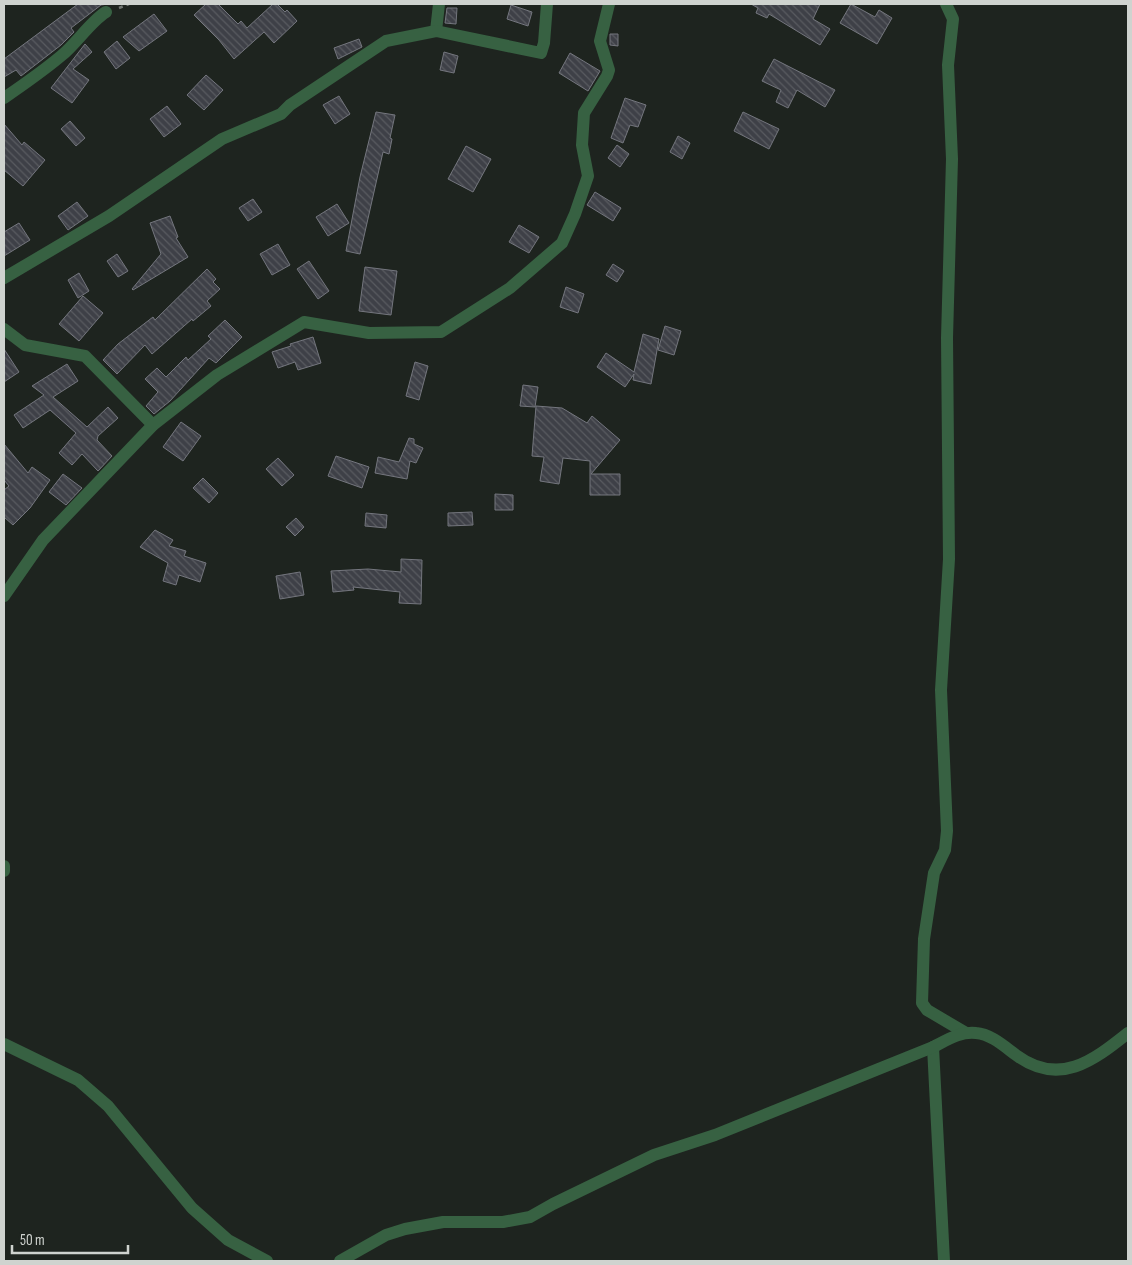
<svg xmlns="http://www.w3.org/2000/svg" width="1132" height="1265" viewBox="0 0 1132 1265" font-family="'Sofia Sans Condensed',sans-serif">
  <defs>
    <pattern id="building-back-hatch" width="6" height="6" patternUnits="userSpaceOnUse" patternTransform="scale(1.25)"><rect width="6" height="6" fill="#3e4047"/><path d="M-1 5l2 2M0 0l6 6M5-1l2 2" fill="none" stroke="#595b60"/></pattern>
  </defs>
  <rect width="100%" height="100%" fill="#1e241f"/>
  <g fill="url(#building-back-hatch)" stroke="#74767e">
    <path d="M 78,4 L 108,4 L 101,5 L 71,28 L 74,32 L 61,45 L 21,76 L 16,70 L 4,77 L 4,59 Z"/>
    <path d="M 206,4 L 218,4 L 238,24 L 241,21 L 247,28 L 273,4 L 277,4 L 285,12 L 287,10 L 297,21 L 274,43 L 264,32 L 234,59 L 219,40 L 194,15 Z"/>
    <path d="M 751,4 L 820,4 L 813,19 L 830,29 L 820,45 L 769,14 L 767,18 L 756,13 L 758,8 Z"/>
    <path d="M 851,4 L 875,17 L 879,10 L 892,18 L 877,44 L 840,23 Z"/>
    <path d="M 511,5 L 532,12 L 528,26 L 507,19 Z"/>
    <path d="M 447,8 L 457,8 L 456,24 L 445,23 Z"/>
    <path d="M 154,14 L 167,31 L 139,51 L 123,37 Z"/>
    <path d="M 610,34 L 618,34 L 618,46 L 610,45 Z"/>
    <path d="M 359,39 L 362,47 L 338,59 L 334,48 Z"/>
    <path d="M 117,41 L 130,58 L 116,69 L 104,52 Z"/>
    <path d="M 85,44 L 92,52 L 73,69 L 89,80 L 72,103 L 51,88 Z"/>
    <path d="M 444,52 L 458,56 L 454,73 L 440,70 Z"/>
    <path d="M 570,53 L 600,71 L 588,91 L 559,73 Z"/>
    <path d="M 774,59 L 835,90 L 825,107 L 797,90 L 788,108 L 776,102 L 781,90 L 762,81 Z"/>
    <path d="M 206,75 L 223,90 L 204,110 L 187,95 Z"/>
    <path d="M 339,96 L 350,114 L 335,124 L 323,105 Z"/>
    <path d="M 625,98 L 646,105 L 638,127 L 630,125 L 623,143 L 611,138 Z"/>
    <path d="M 167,106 L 181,124 L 164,137 L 150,119 Z"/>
    <path d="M 376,112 L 395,115 L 390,138 L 392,139 L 389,154 L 383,152 L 360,254 L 346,251 L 360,177 Z"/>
    <path d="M 743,112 L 779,129 L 769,149 L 734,131 Z"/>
    <path d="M 70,121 L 85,138 L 76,146 L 61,129 Z"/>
    <path d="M 4,124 L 22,145 L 24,142 L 45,160 L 23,186 L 4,170 Z"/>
    <path d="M 678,136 L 690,143 L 682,159 L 670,152 Z"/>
    <path d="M 617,145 L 629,154 L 620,167 L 608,158 Z"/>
    <path d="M 466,146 L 491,159 L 473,192 L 448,179 Z"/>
    <path d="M 595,192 L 621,208 L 613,221 L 587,205 Z"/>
    <path d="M 253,199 L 262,212 L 248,221 L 239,208 Z"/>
    <path d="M 77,202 L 88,216 L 68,230 L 58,216 Z"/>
    <path d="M 337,204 L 349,223 L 328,236 L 316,217 Z"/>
    <path d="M 170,216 L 178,237 L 176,238 L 188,257 L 133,290 L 132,289 L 161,254 L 150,223 Z"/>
    <path d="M 19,223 L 30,240 L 4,256 L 4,232 Z"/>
    <path d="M 519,225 L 539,237 L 529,253 L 509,242 Z"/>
    <path d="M 278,244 L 290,265 L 272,275 L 260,254 Z"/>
    <path d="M 117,254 L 128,271 L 118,277 L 107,261 Z"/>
    <path d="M 309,261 L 329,291 L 318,299 L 297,269 Z"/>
    <path d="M 613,264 L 624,271 L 617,282 L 606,275 Z"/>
    <path d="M 365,267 L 397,271 L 391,315 L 359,311 Z"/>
    <path d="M 207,269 L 216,279 L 213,282 L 220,289 L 207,301 L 211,306 L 193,321 L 192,319 L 152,354 L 145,345 L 117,374 L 103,360 L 118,344 L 153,317 L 155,320 Z"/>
    <path d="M 79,273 L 89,291 L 78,298 L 68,280 Z"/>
    <path d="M 566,287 L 584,294 L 578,313 L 560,307 Z"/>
    <path d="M 83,296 L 103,313 L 79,341 L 59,324 Z"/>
    <path d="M 225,320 L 242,337 L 216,363 L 209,358 L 170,401 L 154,414 L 146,406 L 158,392 L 145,379 L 157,368 L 166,377 L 186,357 L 188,360 L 211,339 L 208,336 Z"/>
    <path d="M 665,326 L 681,331 L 674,355 L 658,350 Z"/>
    <path d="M 643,334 L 659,339 L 651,384 L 633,380 L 634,374 L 625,387 L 597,367 L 606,353 L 634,372 Z"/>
    <path d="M 313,337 L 321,363 L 298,370 L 295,362 L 278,368 L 272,352 L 291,346 L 290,344 Z"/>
    <path d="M 4,349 L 19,372 L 4,382 Z"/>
    <path d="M 415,362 L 428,366 L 419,400 L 406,396 Z"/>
    <path d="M 67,364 L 78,381 L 53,397 L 87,427 L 108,407 L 118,418 L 98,436 L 97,440 L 112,456 L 98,471 L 82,454 L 72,465 L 59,453 L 76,433 L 50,410 L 23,428 L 14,415 L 44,395 L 32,386 Z"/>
    <path d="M 523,385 L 538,387 L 535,407 L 520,406 Z"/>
    <path d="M 536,406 L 562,408 L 587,423 L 592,416 L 620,440 L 591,474 L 620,474 L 620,495 L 590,495 L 590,461 L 563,458 L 559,484 L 540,481 L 544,457 L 532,456 Z"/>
    <path d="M 181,422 L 201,436 L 183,461 L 163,447 Z"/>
    <path d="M 409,438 L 414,439 L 414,444 L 423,448 L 416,463 L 410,461 L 407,479 L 375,473 L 378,457 L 399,462 Z"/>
    <path d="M 4,444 L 28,473 L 32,467 L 50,480 L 30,508 L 13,525 L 4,517 L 4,490 L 9,486 L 4,480 Z"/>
    <path d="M 336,456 L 369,467 L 362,488 L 328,476 Z"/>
    <path d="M 278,458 L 294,475 L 282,486 L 266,469 Z"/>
    <path d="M 63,474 L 82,488 L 66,505 L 49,492 Z"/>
    <path d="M 203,478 L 218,493 L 209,503 L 193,488 Z"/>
    <path d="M 495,494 L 513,495 L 513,510 L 495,510 Z"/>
    <path d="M 472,512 L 473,525 L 448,526 L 448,513 Z"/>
    <path d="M 366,513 L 387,515 L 386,528 L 365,526 Z"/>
    <path d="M 296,518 L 304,527 L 295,536 L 286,527 Z"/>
    <path d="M 155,530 L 173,540 L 169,546 L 186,551 L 184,556 L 206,563 L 200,582 L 179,575 L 176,585 L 163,581 L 168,563 L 140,547 Z"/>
    <path d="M 401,559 L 422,560 L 421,604 L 399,603 L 400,592 L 353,587 L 354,590 L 333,592 L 331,571 L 368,569 L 401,572 Z"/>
    <path d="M 300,572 L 304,595 L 280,599 L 276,576 Z"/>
  </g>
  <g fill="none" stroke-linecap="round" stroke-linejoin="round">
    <path stroke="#717672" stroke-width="2.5" stroke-dasharray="4 4" stroke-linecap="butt" d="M 119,8 L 129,4"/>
    <g stroke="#376142" stroke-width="12">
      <path d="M 946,4 L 953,19 L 948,65 L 952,159 L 947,338 L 949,559 L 941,690 L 947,831 L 945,850 L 934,873 L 924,939 L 922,1003 L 927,1010 L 966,1033"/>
      <path d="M 436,31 L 439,4"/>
      <path d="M 4,98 C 23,85 43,71 61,56 C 76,44 91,21 106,12"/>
      <path d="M 4,278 L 109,216 L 222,139 L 281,114 L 290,105 L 386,41 L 436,31 L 541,53 L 544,43 L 547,4"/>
      <path d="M 4,329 L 25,345 L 85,356 L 153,425"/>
      <path d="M 4,596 L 43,540 L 153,425 L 217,375 L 304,322 L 369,333 L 441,332 L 510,288 L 562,243 L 575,214 L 588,176 L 582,145 L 584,113 L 607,76 L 609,70 L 600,41 L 609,4"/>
      <path d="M 4,866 L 4,871"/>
      <path d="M 4,1044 L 78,1080 L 108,1106 L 192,1208 L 228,1240 L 267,1261"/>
      <path d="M 933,1047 L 944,1261"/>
      <path d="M 340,1261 L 386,1235 L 405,1229 L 443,1222 L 503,1222 L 530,1217 L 553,1204 L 654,1155 L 715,1135 L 933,1047 C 947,1040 961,1031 976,1033 C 991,1034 1005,1047 1016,1055 C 1059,1087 1093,1061 1128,1033"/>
    </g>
  </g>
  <rect width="1132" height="1265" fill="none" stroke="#cfd3cf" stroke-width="10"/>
  <path d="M12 1245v8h116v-8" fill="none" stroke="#cfd3cf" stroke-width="2.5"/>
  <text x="20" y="1245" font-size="15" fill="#cfd3cf" stroke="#1e241f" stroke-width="4" paint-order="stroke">50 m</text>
</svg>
